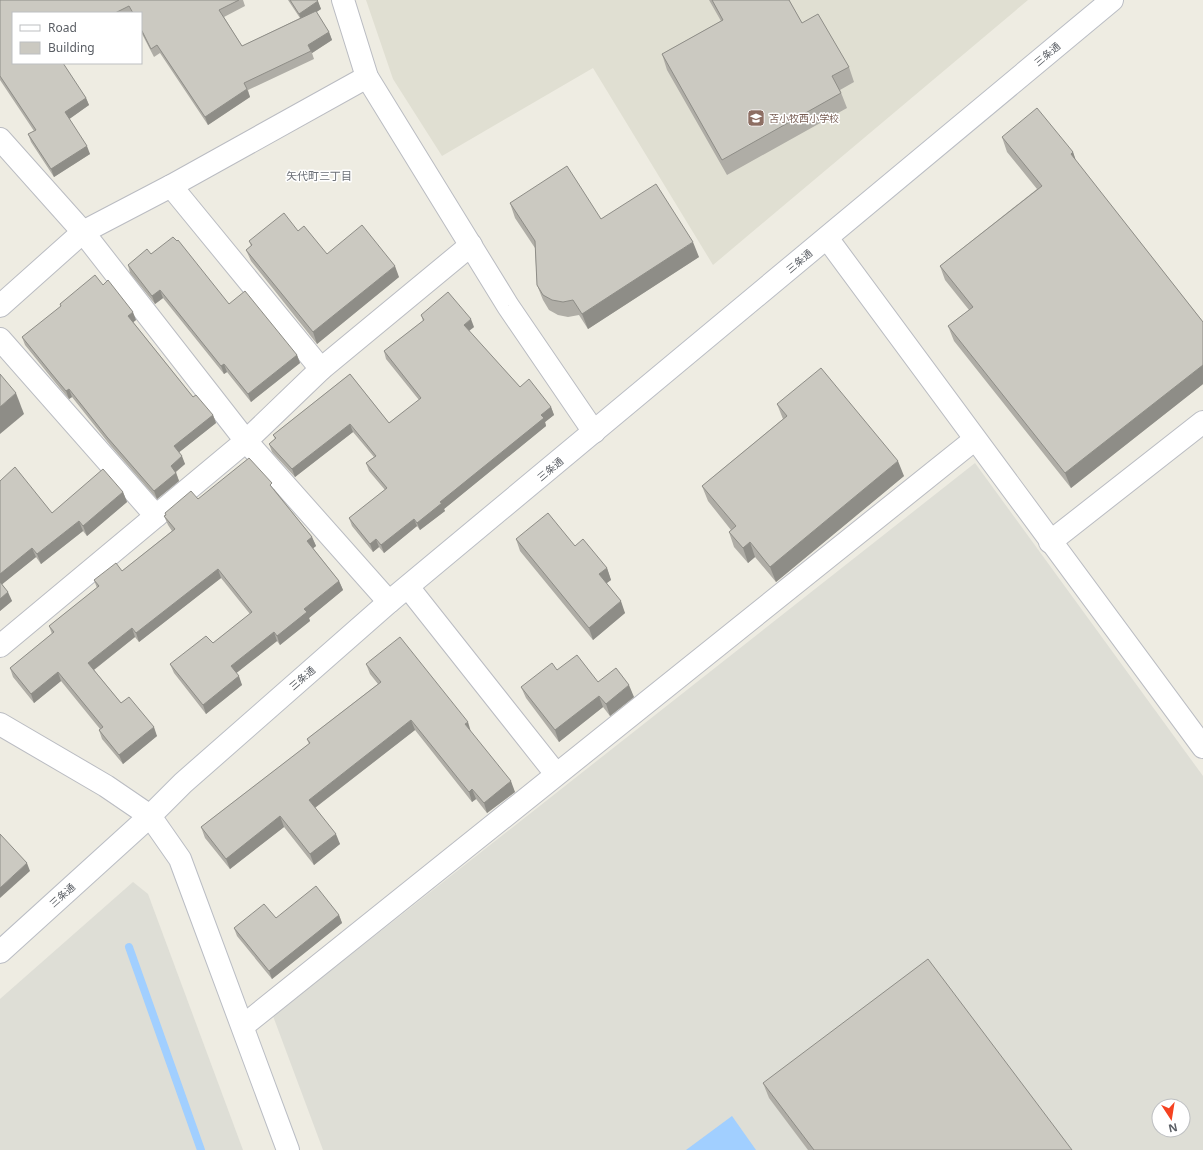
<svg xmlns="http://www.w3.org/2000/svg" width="1203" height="1150" viewBox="0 0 1203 1150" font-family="'Noto Sans','Noto Sans JP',sans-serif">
  <rect width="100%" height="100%" fill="#eeece2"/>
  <g fill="#deded6" fill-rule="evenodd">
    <path d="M 975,463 L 1203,776 L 1203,1150 L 323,1150 L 273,1016 ZM 1159,1106 L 1183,1106 L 1183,1130 L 1159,1130 Z"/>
    <path d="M 133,882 L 148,894 L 243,1150 L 0,1150 L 0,999 Z"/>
  </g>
  <path fill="#e0dfd2" d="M 366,0 L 1028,0 L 713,265 L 593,68 L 442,156 L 393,79 Z"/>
  <path fill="#a1cfff" d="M 732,1116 L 756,1150 L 686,1150 Z"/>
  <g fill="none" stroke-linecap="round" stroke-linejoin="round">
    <path stroke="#a1cfff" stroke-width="8" d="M 129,947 L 201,1150"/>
    <defs>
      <g id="street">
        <path d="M 343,0 L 367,77 L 508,306 L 594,432"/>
        <path d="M 0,139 L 83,232 L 246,441 L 389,602"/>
        <path d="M 171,186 L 321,369"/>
        <path d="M 827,238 L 1203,747"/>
        <path d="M 0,306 L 83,232 L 171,186 L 367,77"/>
        <path d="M 0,339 L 156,516"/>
        <path d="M 1050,542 L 1203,422"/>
        <path d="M 408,587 L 556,774"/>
        <path d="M 0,646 L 246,441 L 321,369 L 471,245"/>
        <path d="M 0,724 L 106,786 L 150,816"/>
        <path d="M 243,1026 L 974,440"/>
      </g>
      <g id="secondary">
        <path d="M 150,816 L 180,859 L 288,1150"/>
        <path d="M 0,952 L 150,816 L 183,783 L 389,602 L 1112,0"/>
      </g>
    </defs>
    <use href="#street" stroke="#babcc2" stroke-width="24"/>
    <use href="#secondary" stroke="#babdc4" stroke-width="24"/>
    <use href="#street" stroke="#fff" stroke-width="22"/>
    <use href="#secondary" stroke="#fff" stroke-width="22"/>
  </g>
  <g fill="#afada6">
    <path d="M 0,0 L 243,0 L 245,6 L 224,17 L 242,46 L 300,18 L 288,0 L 317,0 L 321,9 L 316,12 L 329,32 L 332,40 L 312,53 L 314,59 L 248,90 L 250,97 L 208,125 L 160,53 L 154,57 L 141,32 L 141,13 L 13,13 L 86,98 L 89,105 L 69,119 L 90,154 L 54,177 L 31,142 L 28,134 L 34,131 L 0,80 Z"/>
    <path d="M 709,0 L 789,0 L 802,23 L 849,67 L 854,82 L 840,90 L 847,108 L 727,175 L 667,70 L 662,54 L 721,21 Z"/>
    <path d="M 1002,137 L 1073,152 L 1076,161 L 1203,322 L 1203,384 L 1071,488 L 954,341 L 948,326 L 969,310 L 945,280 L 940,266 L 1037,189 L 1007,152 Z"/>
    <path d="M 510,203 L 601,219 L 699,257 L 588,329 L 579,315 L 568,317 L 558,315 L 549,310 L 543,300 L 537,285 L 535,248 L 515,218 Z"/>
    <path d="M 249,241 L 327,254 L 399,277 L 317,344 L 251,261 L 246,250 L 251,246 Z"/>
    <path d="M 151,254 L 229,304 L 297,355 L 300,363 L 251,402 L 227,372 L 224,374 L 163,298 L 155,304 L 130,273 L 128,265 Z"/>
    <path d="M 103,285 L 136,320 L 133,322 L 193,397 L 213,415 L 216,423 L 179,452 L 185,464 L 176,472 L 179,481 L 157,499 L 110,445 L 72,397 L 69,399 L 54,381 L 25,345 L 22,337 L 61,307 L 60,304 Z"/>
    <path d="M 421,315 L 474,327 L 469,331 L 520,387 L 551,407 L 554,415 L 545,422 L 546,426 L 444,509 L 445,511 L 420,530 L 417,526 L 384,553 L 379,547 L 373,552 L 352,526 L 349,518 L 385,490 L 369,471 L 366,463 L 374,457 L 353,432 L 295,477 L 272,452 L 269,444 L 275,439 L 273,435 L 350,374 L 389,423 L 419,400 L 386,359 L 384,351 L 423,321 Z"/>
    <path d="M 777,404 L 904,476 L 776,582 L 755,557 L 748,563 L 734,547 L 729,532 L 731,530 L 708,501 L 702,486 L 783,419 Z"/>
    <path d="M 0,481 L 52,513 L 123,492 L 127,502 L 87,536 L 83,531 L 41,564 L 36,557 L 2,584 L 12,601 L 0,611 Z"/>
    <path d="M 274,489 L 312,537 L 316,546 L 313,548 L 339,581 L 343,590 L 309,618 L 310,621 L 280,645 L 277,641 L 236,673 L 242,685 L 206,714 L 174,673 L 170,664 L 213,643 L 250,614 L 221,578 L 139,642 L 135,637 L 94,670 L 121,703 L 157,736 L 123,764 L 102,739 L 99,730 L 100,729 L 61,681 L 34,703 L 13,677 L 10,668 L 52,634 L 49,626 L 97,588 L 94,580 L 122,571 L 172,531 L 168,525 L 164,516 L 166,515 L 165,513 L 198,499 Z"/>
    <path d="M 516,539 L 607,568 L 611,580 L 606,583 L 625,613 L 593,640 L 520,551 Z"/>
    <path d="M 366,664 L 471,732 L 515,792 L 487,813 L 476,799 L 472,802 L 415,730 L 315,808 L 340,844 L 314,865 L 284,827 L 230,869 L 205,838 L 201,827 L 309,744 L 307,739 L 378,684 L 370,674 Z"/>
    <path d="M 557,670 L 634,697 L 610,716 L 603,707 L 559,742 L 526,698 L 521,687 Z"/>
    <path d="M 339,915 L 342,923 L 272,979 L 237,936 L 234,928 L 276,918 Z"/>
    <path d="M 763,1083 L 1072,1150 L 808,1150 L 769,1098 Z"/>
  </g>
  <g fill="#8e8d87">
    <path d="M 318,1 L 321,9 L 302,22 L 299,14 Z"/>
    <path d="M 329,32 L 332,40 L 312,53 L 308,45 Z"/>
    <path d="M 247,89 L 250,97 L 208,125 L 205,117 Z"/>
    <path d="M 86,98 L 89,105 L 68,120 L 65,112 Z"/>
    <path d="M 87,146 L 90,154 L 54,177 L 51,169 Z"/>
    <path d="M 1073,152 L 1078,167 L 1071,154 Z"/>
    <path d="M 693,242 L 699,257 L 588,329 L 582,314 Z"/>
    <path d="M 395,266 L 399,277 L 317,344 L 313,332 Z"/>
    <path d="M 160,290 L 163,298 L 155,304 L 152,296 Z"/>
    <path d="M 133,312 L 136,320 L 131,324 L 128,316 Z"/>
    <path d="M 471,319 L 474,327 L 466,333 L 464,325 Z"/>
    <path d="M 297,355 L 300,363 L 251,402 L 248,394 Z"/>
    <path d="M 224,364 L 227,372 L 224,374 L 221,366 Z"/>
    <path d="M 1203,365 L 1203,384 L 1071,488 L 1065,473 Z"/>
    <path d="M 69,389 L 72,397 L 69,399 L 66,391 Z"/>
    <path d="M 16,393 L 24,414 L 0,434 L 0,407 Z"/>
    <path d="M 551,407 L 554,415 L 545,422 L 546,426 L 444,509 L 445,511 L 420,530 L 417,523 L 440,502 L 541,415 Z"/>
    <path d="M 213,415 L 216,423 L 177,454 L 174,446 Z"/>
    <path d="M 350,424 L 353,432 L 295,477 L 292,469 Z"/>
    <path d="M 182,456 L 185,464 L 173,474 L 171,466 Z"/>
    <path d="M 898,461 L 904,476 L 776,582 L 770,567 Z"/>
    <path d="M 176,473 L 179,481 L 157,499 L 154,491 Z"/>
    <path d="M 123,492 L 127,502 L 87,536 L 83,526 Z"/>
    <path d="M 414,519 L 417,526 L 384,553 L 381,545 Z"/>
    <path d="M 79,521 L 83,531 L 41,564 L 37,554 Z"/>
    <path d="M 312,537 L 316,546 L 311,550 L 307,541 Z"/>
    <path d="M 376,539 L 379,547 L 373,552 L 370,544 Z"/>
    <path d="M 750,542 L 755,557 L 748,563 L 743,548 Z"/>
    <path d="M 32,548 L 36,557 L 0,586 L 0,574 Z"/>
    <path d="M 607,568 L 611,580 L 603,586 L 599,574 Z"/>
    <path d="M 218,569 L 221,578 L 139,642 L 136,633 Z"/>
    <path d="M 339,581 L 343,590 L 309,618 L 310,621 L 280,645 L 277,636 L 304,609 Z"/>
    <path d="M 8,592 L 12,601 L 0,611 L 0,599 Z"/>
    <path d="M 621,601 L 625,613 L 593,640 L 589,628 Z"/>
    <path d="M 132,628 L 135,637 L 91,672 L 88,663 Z"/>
    <path d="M 274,632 L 277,641 L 234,675 L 231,666 Z"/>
    <path d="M 58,672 L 61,681 L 34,703 L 31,694 Z"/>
    <path d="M 239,676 L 242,685 L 206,714 L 203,705 Z"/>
    <path d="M 629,685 L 634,697 L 610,716 L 606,704 Z"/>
    <path d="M 599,696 L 603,707 L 559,742 L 555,730 Z"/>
    <path d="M 411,720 L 415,730 L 312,810 L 309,800 Z"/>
    <path d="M 468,722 L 471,732 L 465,724 Z"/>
    <path d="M 154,727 L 157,736 L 123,764 L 119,755 Z"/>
    <path d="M 511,781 L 515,792 L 487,813 L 484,803 Z"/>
    <path d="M 472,789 L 476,799 L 472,802 L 469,792 Z"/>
    <path d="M 280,816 L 284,827 L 230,869 L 226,859 Z"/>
    <path d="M 336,834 L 340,844 L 314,865 L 310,854 Z"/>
    <path d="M 27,863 L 30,871 L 0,898 L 0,888 Z"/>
    <path d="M 339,915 L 342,923 L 272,979 L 269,971 Z"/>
  </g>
  <g fill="#cbc9c1" stroke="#8e8d87">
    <path d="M 0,0 L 239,0 L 219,10 L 242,46 L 316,11 L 329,32 L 308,45 L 311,51 L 244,83 L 247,89 L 205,117 L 157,45 L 151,49 L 141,29 L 141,13 L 133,13 L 129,6 L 115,13 L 13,13 L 13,63 L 63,63 L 86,98 L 65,112 L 87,146 L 51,169 L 28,134 L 36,130 L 0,76 Z"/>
    <path d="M 290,0 L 317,0 L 318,1 L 299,14 Z"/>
    <path d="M 712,0 L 789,0 L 802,23 L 818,14 L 849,67 L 832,76 L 841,93 L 722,160 L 662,54 L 723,20 Z"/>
    <path d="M 1037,108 L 1073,152 L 1071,154 L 1203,322 L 1203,365 L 1065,473 L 948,326 L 973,307 L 940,266 L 1042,186 L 1002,137 Z"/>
    <path d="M 567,166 L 601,219 L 656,184 L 693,242 L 582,314 L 573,300 L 563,302 L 552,300 L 543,295 L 537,285 L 535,241 L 510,203 Z"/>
    <path d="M 284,213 L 298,231 L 304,226 L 327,254 L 362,225 L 395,266 L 313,332 L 246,250 L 252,245 L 249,241 Z"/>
    <path d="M 173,237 L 177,241 L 178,240 L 229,304 L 245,291 L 297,355 L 248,394 L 224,364 L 221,366 L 160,290 L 152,296 L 128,265 L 147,249 L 151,254 Z"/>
    <path d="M 95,275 L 103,285 L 108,280 L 133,312 L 128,316 L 193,397 L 196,395 L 213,415 L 174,446 L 182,456 L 171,466 L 176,473 L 154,491 L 107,437 L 69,389 L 66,391 L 51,373 L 22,337 L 61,306 L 60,304 Z"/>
    <path d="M 448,292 L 471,319 L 464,325 L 520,387 L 529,379 L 551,407 L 541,415 L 544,418 L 440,502 L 442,503 L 417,523 L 414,519 L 381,545 L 376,539 L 370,544 L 349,518 L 387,488 L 366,463 L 376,456 L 350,424 L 292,469 L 269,444 L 276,438 L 273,435 L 350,374 L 389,423 L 421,398 L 384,351 L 424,320 L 421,315 Z"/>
    <path d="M 821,368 L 898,461 L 770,567 L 750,542 L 743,548 L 729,532 L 736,526 L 702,486 L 787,416 L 777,404 Z"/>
    <path d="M 0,374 L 16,393 L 0,407 Z"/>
    <path d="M 249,458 L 272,483 L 270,485 L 312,537 L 307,541 L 339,581 L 304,609 L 307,612 L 277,636 L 274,632 L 231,666 L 239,676 L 203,705 L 170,664 L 206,636 L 213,643 L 252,612 L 218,569 L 136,633 L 132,628 L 88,663 L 121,703 L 129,697 L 154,727 L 119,755 L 99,730 L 103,727 L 58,672 L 31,694 L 10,668 L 54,632 L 49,626 L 99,586 L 94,580 L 116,563 L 122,571 L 175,529 L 164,516 L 166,515 L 165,513 L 191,491 L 198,499 Z"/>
    <path d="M 15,467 L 52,513 L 103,469 L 123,492 L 83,526 L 79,521 L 37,554 L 32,548 L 0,574 L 0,481 Z"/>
    <path d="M 548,513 L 575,546 L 583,539 L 607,568 L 599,574 L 621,601 L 589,628 L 516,539 Z"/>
    <path d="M 0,582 L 8,592 L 0,599 Z"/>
    <path d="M 400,637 L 468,722 L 465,724 L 511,781 L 484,803 L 472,789 L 469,792 L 411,720 L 309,800 L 336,834 L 310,854 L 280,816 L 226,859 L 201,827 L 310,743 L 307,739 L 381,682 L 366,664 Z"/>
    <path d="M 577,655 L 598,682 L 616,668 L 629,685 L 606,704 L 599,696 L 555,730 L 521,687 L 552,663 L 557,670 Z"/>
    <path d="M 0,834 L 27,863 L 0,888 Z"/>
    <path d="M 316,886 L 339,915 L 269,971 L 234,928 L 264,904 L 276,918 Z"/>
    <path d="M 928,959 L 1072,1150 L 814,1150 L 763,1083 Z"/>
  </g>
  <defs>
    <symbol id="school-square" viewBox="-11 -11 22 22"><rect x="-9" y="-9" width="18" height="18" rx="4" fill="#8d6e63" stroke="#fff"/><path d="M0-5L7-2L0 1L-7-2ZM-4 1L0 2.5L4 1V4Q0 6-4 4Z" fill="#fff"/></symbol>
  </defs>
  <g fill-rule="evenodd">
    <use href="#school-square" x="746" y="108" width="20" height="20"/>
  </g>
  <g text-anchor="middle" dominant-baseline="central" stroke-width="3" stroke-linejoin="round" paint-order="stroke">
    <g font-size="10" fill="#5a5e64" stroke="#fff">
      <text transform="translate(1047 54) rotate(-40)">三条通</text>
      <text transform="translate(799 261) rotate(-40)">三条通</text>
      <text transform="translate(550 469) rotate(-40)">三条通</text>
      <text transform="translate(302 678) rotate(-41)">三条通</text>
      <text transform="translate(62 895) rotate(-42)">三条通</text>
    </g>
    <g font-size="10" fill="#785e54" stroke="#fff" text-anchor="start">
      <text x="769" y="118">苫小牧西小学校</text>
    </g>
    <g font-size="11" fill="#6b6f76" stroke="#fff">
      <text x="319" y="175">矢代町三丁目</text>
    </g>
  </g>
  <rect x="12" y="12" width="130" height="52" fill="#ffffff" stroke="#bdbfc1"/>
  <rect x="20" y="25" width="20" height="6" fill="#ffffff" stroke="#bdbfc1"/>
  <text x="48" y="32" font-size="12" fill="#5a5e64">Road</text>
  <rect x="20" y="42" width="20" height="12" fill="#cbc9c1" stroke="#bdbfc1"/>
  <text x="48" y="52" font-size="12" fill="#5a5e64">Building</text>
  <g transform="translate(1171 1118) rotate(168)"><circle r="19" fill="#ffffff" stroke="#bdbfc1"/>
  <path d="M0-3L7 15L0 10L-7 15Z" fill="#f54221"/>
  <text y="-6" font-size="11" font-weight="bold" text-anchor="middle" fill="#5a5e64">N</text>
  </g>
</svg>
